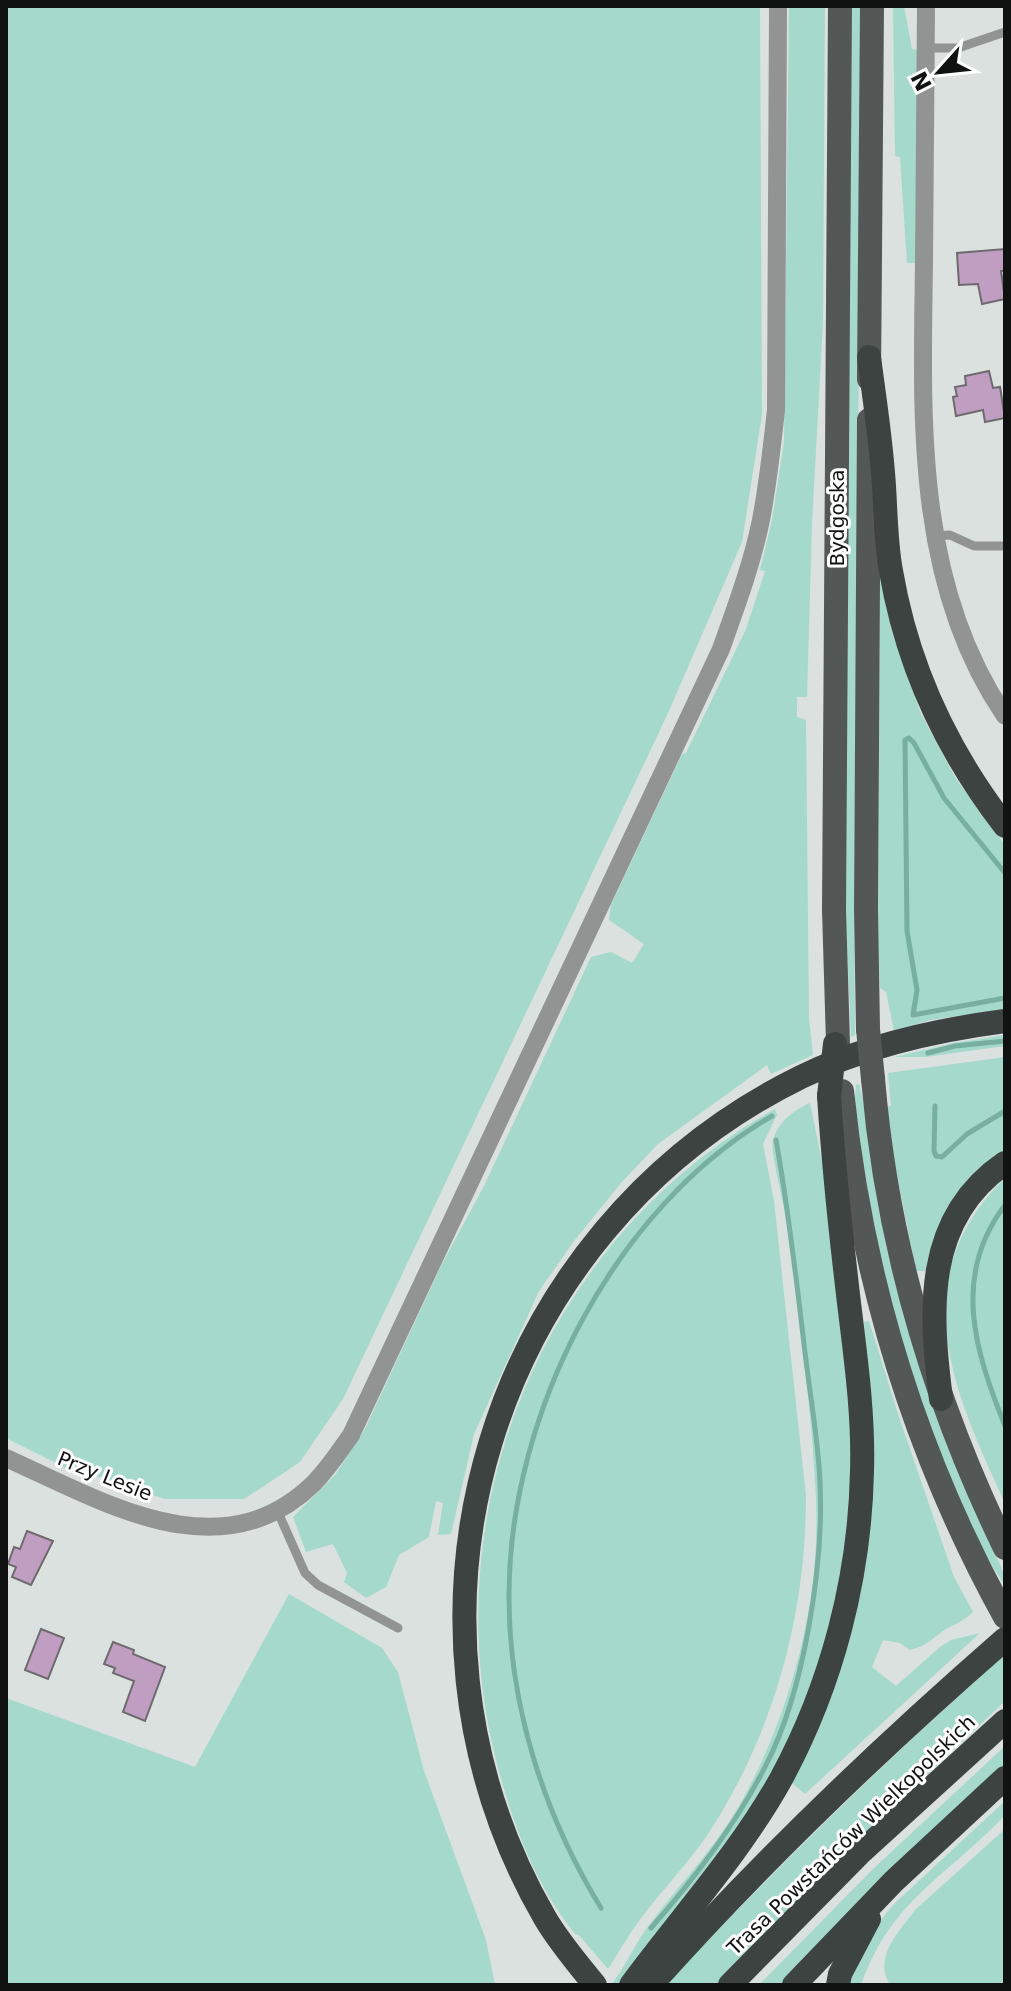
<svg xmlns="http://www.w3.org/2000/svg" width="1011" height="1991" viewBox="0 0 1011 1991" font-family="'DejaVu Sans',sans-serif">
  <rect width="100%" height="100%" fill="#dae1de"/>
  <g fill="#a5d9cb">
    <path d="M 6,6 L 760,6 L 762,414 L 742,542 L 669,711 L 343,1399 L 300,1462 L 244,1499 L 165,1499 L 90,1474 L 88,1479 L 6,1438 Z"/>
    <path d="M 789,6 L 825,6 L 823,322 L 812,524 L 807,697 L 797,697 L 797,717 L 806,720 L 809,1019 L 813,1055 L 771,1074 L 767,1065 L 658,1144 L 621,1183 L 574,1241 L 539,1291 L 474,1434 L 451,1534 L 438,1535 L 443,1503 L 436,1501 L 429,1537 L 399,1555 L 386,1587 L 366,1598 L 344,1582 L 347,1573 L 333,1544 L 306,1552 L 293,1517 L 335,1475 L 364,1431 L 442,1264 L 485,1184 L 591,957 L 611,952 L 632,963 L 644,944 L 609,920 L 611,905 L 682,754 L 686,753 L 746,629 L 765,571 L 760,570 L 772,520 L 784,442 Z"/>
    <path d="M 851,6 L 862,6 L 854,895 L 855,1035 L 851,1037 L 845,902 Z"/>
    <path d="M 893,6 L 904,6 L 912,49 L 918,50 L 915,263 L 907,263 L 900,157 L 895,156 Z"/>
    <path d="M 880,564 L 885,603 L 894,638 L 921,714 L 956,779 L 1005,845 L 1005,1009 L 931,1020 L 894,1031 L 886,992 L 880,988 L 878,940 Z"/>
    <path d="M 1005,1035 L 1005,1046 L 925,1057 L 894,1057 L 954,1043 Z"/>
    <path d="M 1005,1057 L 1005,1151 L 990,1162 L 927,1271 L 916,1271 L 894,1159 L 887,1107 L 891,1106 L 888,1073 Z"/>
    <path d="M 859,1084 L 952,1457 L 1005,1576 L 1004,1584 L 988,1560 L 963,1509 L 926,1420 L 881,1269 L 854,1109 L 856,1085 Z"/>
    <path d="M 810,1103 L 830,1201 L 853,1444 L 844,1574 L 817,1670 L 780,1761 L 742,1827 L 623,1985 L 611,1985 C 626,1966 635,1943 650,1924 C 679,1885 713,1850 738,1808 C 789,1718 821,1605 816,1500 C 812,1408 799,1315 787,1223 C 785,1206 770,1153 773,1140 C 778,1122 794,1110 810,1103 Z"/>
    <path d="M 775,1109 L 777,1115 L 763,1144 L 774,1201 L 806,1496 C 806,1617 773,1736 706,1837 C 687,1864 665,1887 645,1913 C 631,1931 620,1950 608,1969 L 578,1934 L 576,1935 C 535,1885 512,1822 496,1760 C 432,1507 545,1237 775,1109 Z"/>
    <path d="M 1005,1178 L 1005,1503 C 953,1391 902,1278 1005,1178 Z"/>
    <path d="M 869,1321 L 897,1411 L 954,1577 L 973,1612 C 961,1624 950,1625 939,1634 C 929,1642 923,1647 910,1650 L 900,1643 L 883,1640 L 872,1667 L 896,1686 L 940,1647 L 951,1640 L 980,1633 L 805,1794 L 792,1783 L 816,1735 L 833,1692 L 870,1403 L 864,1322 Z"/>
    <path d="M 289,1594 L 382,1648 L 398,1672 L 424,1771 L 486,1940 L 495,1985 L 6,1985 L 6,1698 L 195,1767 Z"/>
    <path d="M 1005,1655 L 1005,1701 L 850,1848 L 718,1985 L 665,1985 C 774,1871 886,1759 1005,1655 Z"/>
    <path d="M 1005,1746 L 1005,1769 L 783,1985 L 759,1985 L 873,1869 Z"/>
    <path d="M 1005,1801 L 1005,1815 C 947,1877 892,1898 861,1985 L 847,1985 L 870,1933 L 894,1904 Z"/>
    <path d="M 1005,1829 L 1005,1985 L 890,1985 C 873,1957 899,1932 915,1910 Z"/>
  </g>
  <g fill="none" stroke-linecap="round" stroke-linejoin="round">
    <g stroke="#77afa0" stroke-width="5">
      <path d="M 1005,873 L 944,798 L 914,743 L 909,738 L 905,740 L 907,931 L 917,990 L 913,1015 L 1005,998"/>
      <path d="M 928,1053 L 955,1046 L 1005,1041"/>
      <path d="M 935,1106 L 934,1151 L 936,1156 L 942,1157 L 967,1134 L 1005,1111"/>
      <path d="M 1005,1205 C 951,1276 975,1351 1005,1426"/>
      <path d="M 601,1908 C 544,1815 508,1704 509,1593 C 510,1413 614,1207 772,1116"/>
      <path d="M 651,1928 C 695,1878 736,1825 766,1765 C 804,1692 824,1565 820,1482 C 818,1436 809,1390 804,1344 C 796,1275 788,1207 776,1140"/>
    </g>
  </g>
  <g fill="#bf9ec2" stroke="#6e6a6e" stroke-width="2">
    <path d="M 1005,249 L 1005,271 L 1001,271 L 1005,299 L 982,304 L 978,284 L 959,285 L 957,253 Z"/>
    <path d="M 989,371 L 993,388 L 1000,387 L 1005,418 L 985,422 L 983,410 L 956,416 L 953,397 L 957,396 L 955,387 L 966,385 L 965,376 Z"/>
    <path d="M 27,1531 L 53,1541 L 31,1585 L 12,1577 L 16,1567 L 8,1564 L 14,1547 L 20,1549 Z"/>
    <path d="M 41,1629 L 64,1638 L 48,1679 L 25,1670 Z"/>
    <path d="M 113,1642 L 134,1650 L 133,1654 L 165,1667 L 145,1721 L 123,1712 L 134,1681 L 113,1673 L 115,1668 L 104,1664 Z"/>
  </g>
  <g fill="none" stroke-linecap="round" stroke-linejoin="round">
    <g stroke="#929494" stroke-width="9">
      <path d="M 926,48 L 958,48 L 1005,32"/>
      <path d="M 933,536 L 950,535 L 974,546 L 1003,546"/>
      <path d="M 277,1510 L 305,1573 L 318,1585 L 398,1628"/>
    </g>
    <g stroke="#929494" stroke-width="18">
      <path d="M 926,6 C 925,91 925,177 924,262 C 922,416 914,583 1005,716"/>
      <path d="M 6,1458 C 102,1501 220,1574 313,1484 C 328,1469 339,1452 351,1435 L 721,649 C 736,607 752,564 761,520 C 768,483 772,447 776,410 L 778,6"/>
    </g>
    <g stroke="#535856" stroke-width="24">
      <path d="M 869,379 L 872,6"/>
      <path d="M 868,1029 L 866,910 L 869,420"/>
      <path d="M 838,1043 L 834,910 L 840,6"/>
      <path d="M 873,1079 C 887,1244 933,1400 1005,1548"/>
      <path d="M 842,1091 C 861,1276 915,1454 1005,1617"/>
    </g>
    <g stroke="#3d4341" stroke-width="24">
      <path d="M 869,357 C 874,396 880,434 883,473 C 886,506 885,539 891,571 C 907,665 947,751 1005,826"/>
      <path d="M 941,1399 C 930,1312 923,1219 1005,1163"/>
      <path d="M 595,1985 C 577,1963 559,1942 545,1918 C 371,1617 489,1230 801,1077 C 864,1046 935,1030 1005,1021"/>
      <path d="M 631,1985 C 681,1917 740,1853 781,1779 C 832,1685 860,1577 862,1471 C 864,1406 853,1341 846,1277 C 839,1217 833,1156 829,1096"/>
      <path d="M 651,1985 C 761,1862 880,1748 1005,1639"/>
      <path d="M 730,1985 L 859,1854 L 1005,1721"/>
      <path d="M 794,1985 L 894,1881 L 1005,1778"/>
      <path d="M 838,1985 L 840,1974 L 869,1919"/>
    </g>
    <path stroke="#535856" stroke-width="24" d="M 868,1029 L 873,1079"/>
    <path stroke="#3d4341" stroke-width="24" d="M 829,1096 L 835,1044"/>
  </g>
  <g text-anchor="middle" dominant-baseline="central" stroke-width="6" stroke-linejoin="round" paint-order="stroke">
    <g font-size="20" fill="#101212" stroke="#fff">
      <text transform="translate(837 518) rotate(-90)">Bydgoska</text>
      <text transform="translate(105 1476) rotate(22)">Przy Lesie</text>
      <text transform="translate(851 1835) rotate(-44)">Trasa Powstańców Wielkopolskich</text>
    </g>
  </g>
  <rect width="1011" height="1991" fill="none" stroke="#101212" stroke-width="16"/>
  <g transform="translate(939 72) rotate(243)" stroke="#ffffff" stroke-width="6" paint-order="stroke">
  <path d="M0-6L14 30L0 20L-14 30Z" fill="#101212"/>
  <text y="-12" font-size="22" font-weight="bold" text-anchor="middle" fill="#101212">N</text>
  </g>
</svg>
